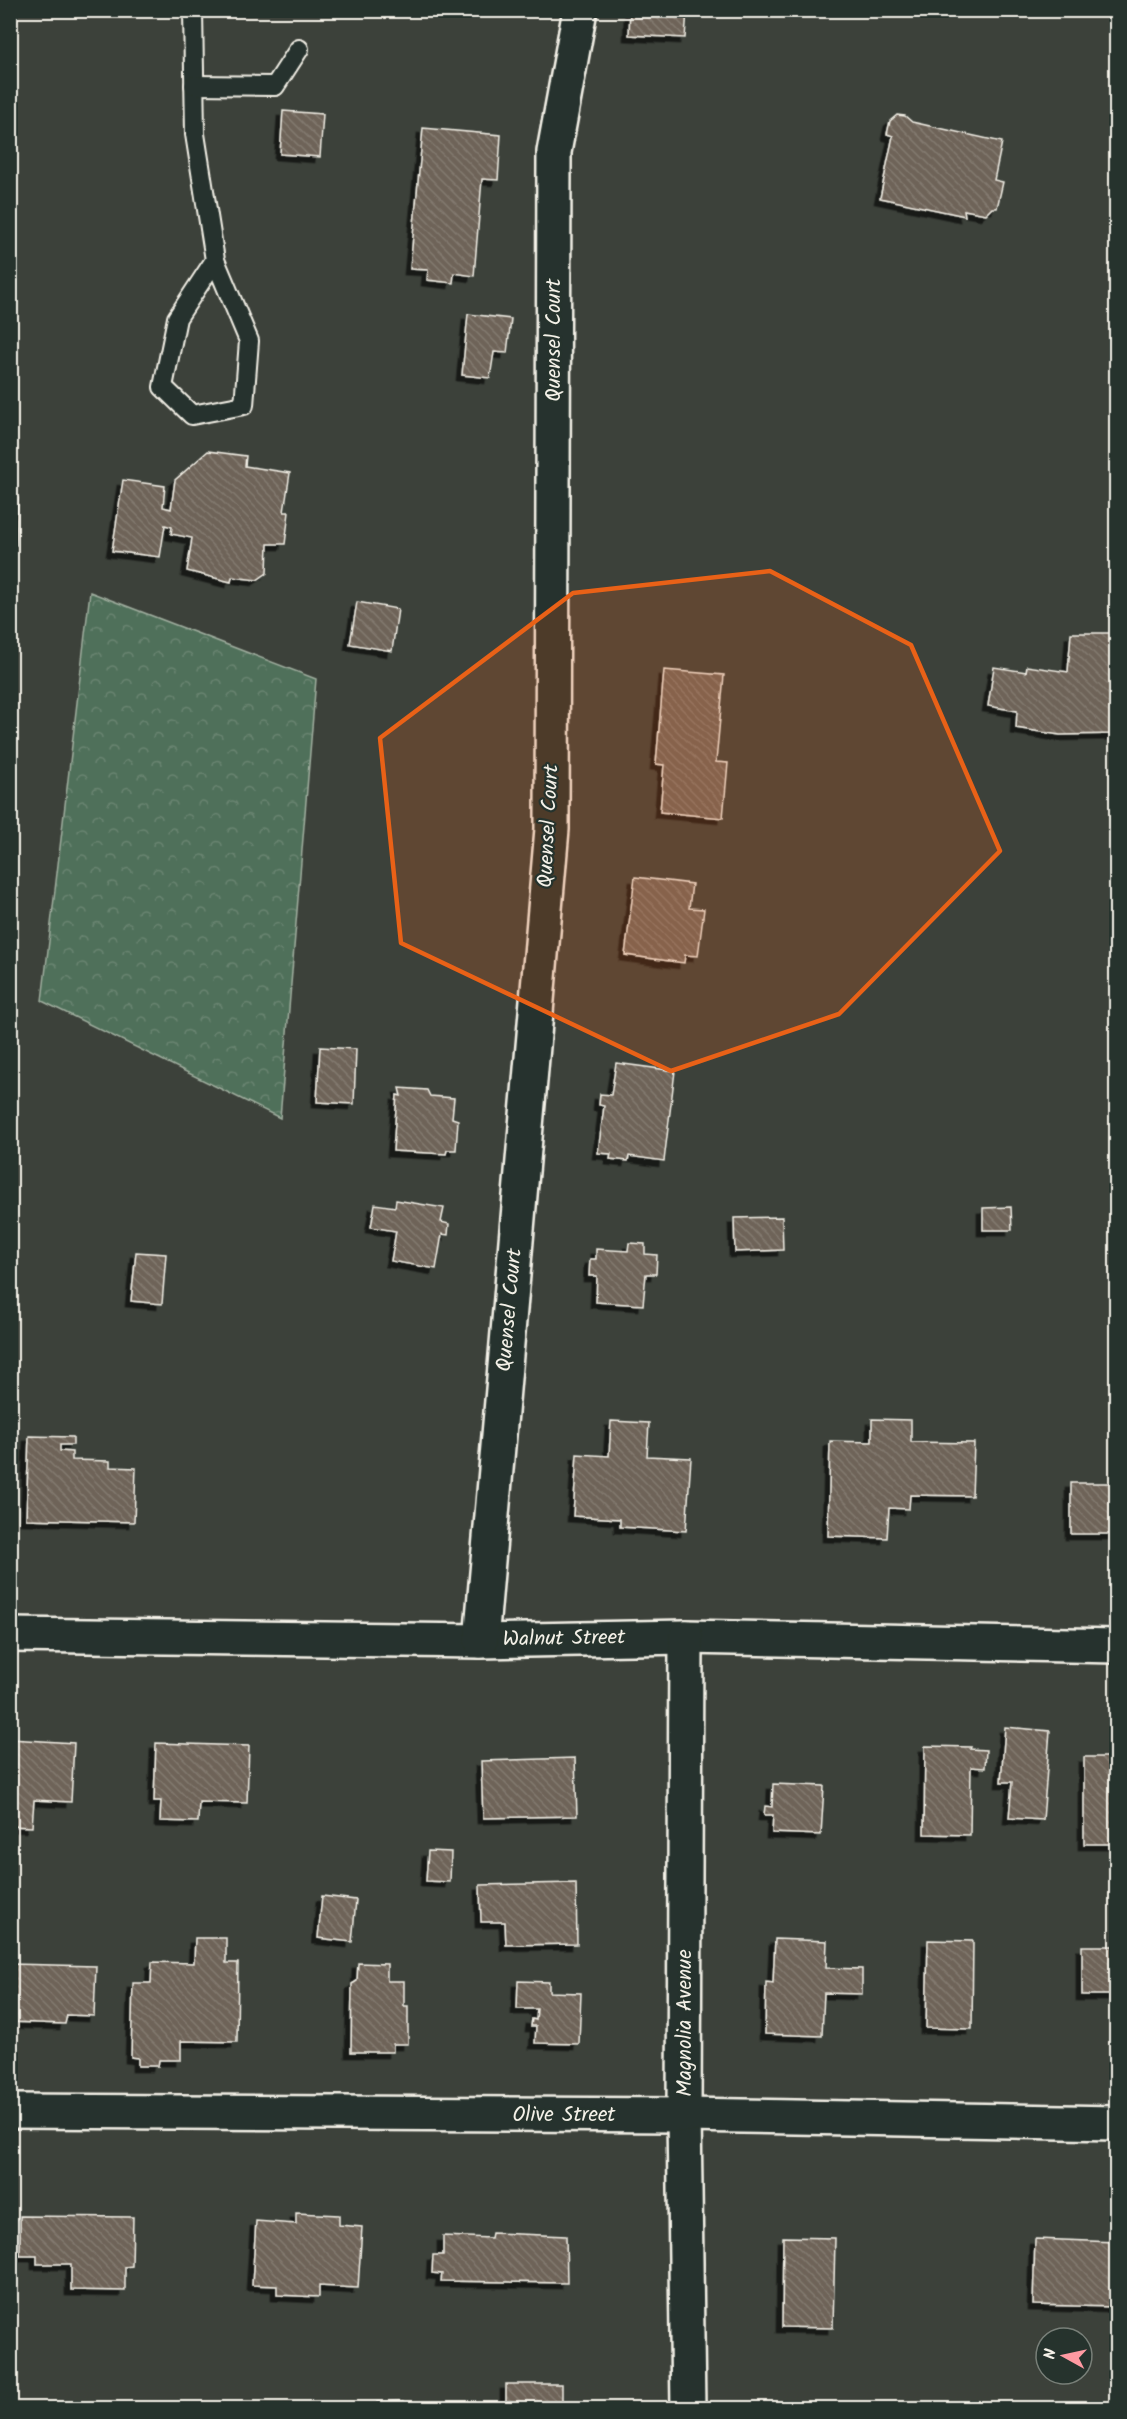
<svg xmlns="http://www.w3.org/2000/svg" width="1127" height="2419" viewBox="0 0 1127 2419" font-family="Kalam,sans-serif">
  <defs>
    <pattern id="forest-crowns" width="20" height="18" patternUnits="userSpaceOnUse" patternTransform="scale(1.5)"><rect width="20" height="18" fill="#50705a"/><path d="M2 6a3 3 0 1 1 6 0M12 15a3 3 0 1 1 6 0" fill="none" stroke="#6a8572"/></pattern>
    <pattern id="building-back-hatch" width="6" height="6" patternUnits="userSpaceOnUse" patternTransform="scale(1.5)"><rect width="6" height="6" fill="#6e6358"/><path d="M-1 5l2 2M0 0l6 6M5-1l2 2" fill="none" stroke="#837a70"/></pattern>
    <filter id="shadow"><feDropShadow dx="-5.5" dy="5.5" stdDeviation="0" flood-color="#0009"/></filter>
  </defs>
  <rect width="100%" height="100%" fill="#3c413a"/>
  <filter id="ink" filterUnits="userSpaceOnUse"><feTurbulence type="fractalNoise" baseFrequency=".0167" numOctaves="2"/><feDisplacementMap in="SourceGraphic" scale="12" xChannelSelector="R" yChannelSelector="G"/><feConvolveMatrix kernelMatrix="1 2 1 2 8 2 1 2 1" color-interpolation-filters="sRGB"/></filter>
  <g filter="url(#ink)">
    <path fill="url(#forest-crowns)" stroke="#a2b0a1" stroke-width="1.5" d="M 90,592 L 316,679 L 280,1118 L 42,1001 Z"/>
    <g fill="url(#building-back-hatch)" stroke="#f4f1e8" stroke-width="1.5" filter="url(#shadow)">
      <path d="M 630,10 L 687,10 L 685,38 L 629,35 Z"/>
      <path d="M 283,111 L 323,114 L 320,157 L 280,154 Z"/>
      <path d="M 897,115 L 905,116 L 912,122 L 1002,142 L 994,180 L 1003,182 L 997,208 L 992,208 L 986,214 L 964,210 L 965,216 L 880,198 L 893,136 L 887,134 L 890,121 Z"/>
      <path d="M 423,128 L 501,135 L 498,180 L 482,179 L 474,276 L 454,273 L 453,283 L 427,280 L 428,270 L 410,269 Z"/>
      <path d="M 468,314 L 511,319 L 507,353 L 494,352 L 490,378 L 462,375 Z"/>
      <path d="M 208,451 L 246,456 L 245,466 L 290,473 L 284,512 L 289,512 L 285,544 L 268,544 L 267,573 L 257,580 L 232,577 L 231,582 L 187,571 L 192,538 L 171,534 L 172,527 L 165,525 L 160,557 L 112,551 L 123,480 L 165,486 L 163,507 L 171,509 L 175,480 Z"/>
      <path d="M 10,498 L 18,498 L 16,545 L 10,545 Z"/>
      <path d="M 357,602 L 398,609 L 392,651 L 350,644 Z"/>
      <path d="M 1071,633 L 1114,633 L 1113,667 L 1116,667 L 1116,734 L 1060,735 L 1016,728 L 1017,711 L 988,706 L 994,667 L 1026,672 L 1027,666 L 1068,672 Z"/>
      <path d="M 664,670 L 724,675 L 716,762 L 728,763 L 723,818 L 660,812 L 664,765 L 656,764 Z"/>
      <path d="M 635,877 L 692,884 L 689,908 L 704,909 L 698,956 L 685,955 L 684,963 L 625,955 Z"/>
      <path d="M 320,1047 L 356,1049 L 354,1104 L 317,1102 Z"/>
      <path d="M 616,1063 L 675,1071 L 664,1161 L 629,1156 L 628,1161 L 610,1159 L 611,1154 L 598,1153 L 604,1106 L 599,1105 L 600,1094 L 611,1095 Z"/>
      <path d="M 399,1088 L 427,1090 L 430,1096 L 454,1098 L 452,1118 L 458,1120 L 456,1150 L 447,1150 L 446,1154 L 393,1151 L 397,1095 L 401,1096 Z"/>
      <path d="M 396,1200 L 444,1208 L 441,1222 L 449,1224 L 448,1235 L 442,1234 L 436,1269 L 391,1261 L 396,1231 L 371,1227 L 375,1204 L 395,1207 Z"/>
      <path d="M 1011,1207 L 1012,1230 L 983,1230 L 983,1208 Z"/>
      <path d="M 782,1217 L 783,1250 L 735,1252 L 734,1218 Z"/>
      <path d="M 629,1243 L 645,1244 L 645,1254 L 657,1255 L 656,1274 L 646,1274 L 643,1305 L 596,1302 L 597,1276 L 589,1276 L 590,1259 L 596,1259 L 596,1249 L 628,1251 Z"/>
      <path d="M 136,1252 L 166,1254 L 162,1304 L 131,1301 Z"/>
      <path d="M 872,1419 L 911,1420 L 911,1442 L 974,1443 L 972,1496 L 910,1495 L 909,1509 L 889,1508 L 887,1538 L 828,1536 L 830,1441 L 872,1442 Z"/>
      <path d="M 611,1421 L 649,1423 L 647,1456 L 691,1458 L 686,1531 L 620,1527 L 620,1519 L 573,1516 L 577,1454 L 609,1456 Z"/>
      <path d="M 29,1436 L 73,1437 L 73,1445 L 60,1445 L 60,1451 L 72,1452 L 72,1460 L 110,1461 L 110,1467 L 136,1468 L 134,1522 L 26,1519 Z"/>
      <rect x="1071" y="1483" width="45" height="51"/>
      <path d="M 1005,1727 L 1050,1731 L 1043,1820 L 1009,1818 L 1012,1782 L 1001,1782 Z"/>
      <path d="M 10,1739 L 74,1743 L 71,1802 L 34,1800 L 32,1827 L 10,1826 Z"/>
      <path d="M 156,1743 L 249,1746 L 247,1803 L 199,1802 L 198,1822 L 160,1821 L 161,1801 L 154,1801 Z"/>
      <path d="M 925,1746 L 971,1747 L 970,1749 L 986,1750 L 985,1768 L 971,1767 L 970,1835 L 924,1834 Z"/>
      <rect x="1084" y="1757" width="32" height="87"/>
      <path d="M 575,1758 L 577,1816 L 483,1818 L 481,1761 Z"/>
      <path d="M 773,1784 L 824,1786 L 821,1835 L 772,1833 L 773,1815 L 764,1815 L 765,1806 L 772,1807 Z"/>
      <path d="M 428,1851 L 451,1852 L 450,1882 L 426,1881 Z"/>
      <path d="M 576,1883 L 577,1944 L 506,1945 L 505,1922 L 481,1922 L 480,1885 Z"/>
      <path d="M 322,1896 L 356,1900 L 352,1942 L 318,1938 Z"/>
      <path d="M 195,1938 L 226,1938 L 226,1963 L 238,1963 L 237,2042 L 181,2041 L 181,2060 L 159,2060 L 158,2066 L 138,2066 L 138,2058 L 131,2057 L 133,1983 L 151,1983 L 152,1962 L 194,1963 Z"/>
      <path d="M 775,1939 L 827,1941 L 826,1968 L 862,1969 L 862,1994 L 824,1993 L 822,2036 L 765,2034 L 766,1982 L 773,1983 Z"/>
      <path d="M 928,1940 L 973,1941 L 972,2029 L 926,2028 Z"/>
      <rect x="1082" y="1946" width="34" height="49"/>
      <path d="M 358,1963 L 387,1964 L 387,1981 L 404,1981 L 404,2006 L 408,2006 L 408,2044 L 393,2044 L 393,2052 L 351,2052 L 352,1984 L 357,1981 Z"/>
      <path d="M 10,1964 L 96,1966 L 94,2016 L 67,2015 L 65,2024 L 10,2022 Z"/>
      <path d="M 518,1981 L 549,1982 L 549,1992 L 581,1993 L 579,2044 L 535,2043 L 536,2026 L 531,2026 L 532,2019 L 536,2020 L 537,2009 L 517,2009 Z"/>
      <path d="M 296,2213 L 339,2215 L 339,2225 L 362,2227 L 358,2288 L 319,2286 L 319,2297 L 277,2295 L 277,2286 L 252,2285 L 256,2221 L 296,2224 Z"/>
      <path d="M 20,2216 L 133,2217 L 132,2266 L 125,2267 L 125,2291 L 71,2290 L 71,2264 L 37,2264 L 37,2256 L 20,2256 Z"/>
      <path d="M 492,2233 L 566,2236 L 567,2283 L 441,2281 L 442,2274 L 432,2273 L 433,2255 L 443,2255 L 443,2236 L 491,2238 Z"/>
      <path d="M 783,2237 L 835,2238 L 833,2328 L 782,2327 Z"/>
      <path d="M 1035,2239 L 1116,2242 L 1116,2307 L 1033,2305 Z"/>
      <rect x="506" y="2384" width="56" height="24"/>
      <path d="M 404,2401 L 404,2408 L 377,2408 L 377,2402 Z"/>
    </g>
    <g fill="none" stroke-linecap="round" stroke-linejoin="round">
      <defs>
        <g id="lane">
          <path d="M 193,10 L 195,134 L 215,260 L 249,341 L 244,405 L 192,415 L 163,387 L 177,318 L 215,260"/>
          <path d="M 194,85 L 275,86 L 299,49"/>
        </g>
        <g id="street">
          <path d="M 10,1635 L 481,1641 L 686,1637 L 1116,1646"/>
          <path d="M 686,1637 L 684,2115 L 688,2408"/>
          <path d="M 481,1641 L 552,829 L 554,152 L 580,10"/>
          <path d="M 10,2111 L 684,2115 L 1116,2123"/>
        </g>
      </defs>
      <use href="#lane" stroke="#f4f1e8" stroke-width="22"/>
      <use href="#street" stroke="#f4f1e8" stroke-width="38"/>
      <use href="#lane" stroke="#26332d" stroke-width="18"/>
      <use href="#street" stroke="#26332d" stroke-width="33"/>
    </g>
  </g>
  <path fill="#e96117" fill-opacity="0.2" stroke="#e96117" stroke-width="4.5" stroke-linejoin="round" d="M 770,571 L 911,645 L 1000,851 L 839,1014 L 671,1071 L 401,943 L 380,738 L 573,593 Z"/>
  <g text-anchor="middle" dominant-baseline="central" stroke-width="4.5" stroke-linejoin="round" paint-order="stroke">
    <g font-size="21" fill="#f4f1e8" stroke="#26332d">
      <text transform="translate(554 340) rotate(-90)">Quensel Court</text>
      <text transform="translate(549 826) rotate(-87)">Quensel Court</text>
      <text transform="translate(510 1310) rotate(-85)">Quensel Court</text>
      <text transform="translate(564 1639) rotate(-1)">Walnut Street</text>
      <text transform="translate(685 2023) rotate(-90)">Magnolia Avenue</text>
      <text x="564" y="2115">Olive Street</text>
    </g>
  </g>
  <rect width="1127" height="2419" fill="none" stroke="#26332d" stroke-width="36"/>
  <rect x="18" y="18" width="1091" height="2383" fill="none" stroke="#f4f1e8" stroke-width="2" filter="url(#ink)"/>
  <g transform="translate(1064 2356) rotate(278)"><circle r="28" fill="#26332d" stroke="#787f78" stroke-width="1.5"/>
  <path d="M0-4.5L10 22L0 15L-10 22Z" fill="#ff9aa2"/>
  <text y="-9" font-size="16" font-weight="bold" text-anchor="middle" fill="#f4f1e8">N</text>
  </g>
</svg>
